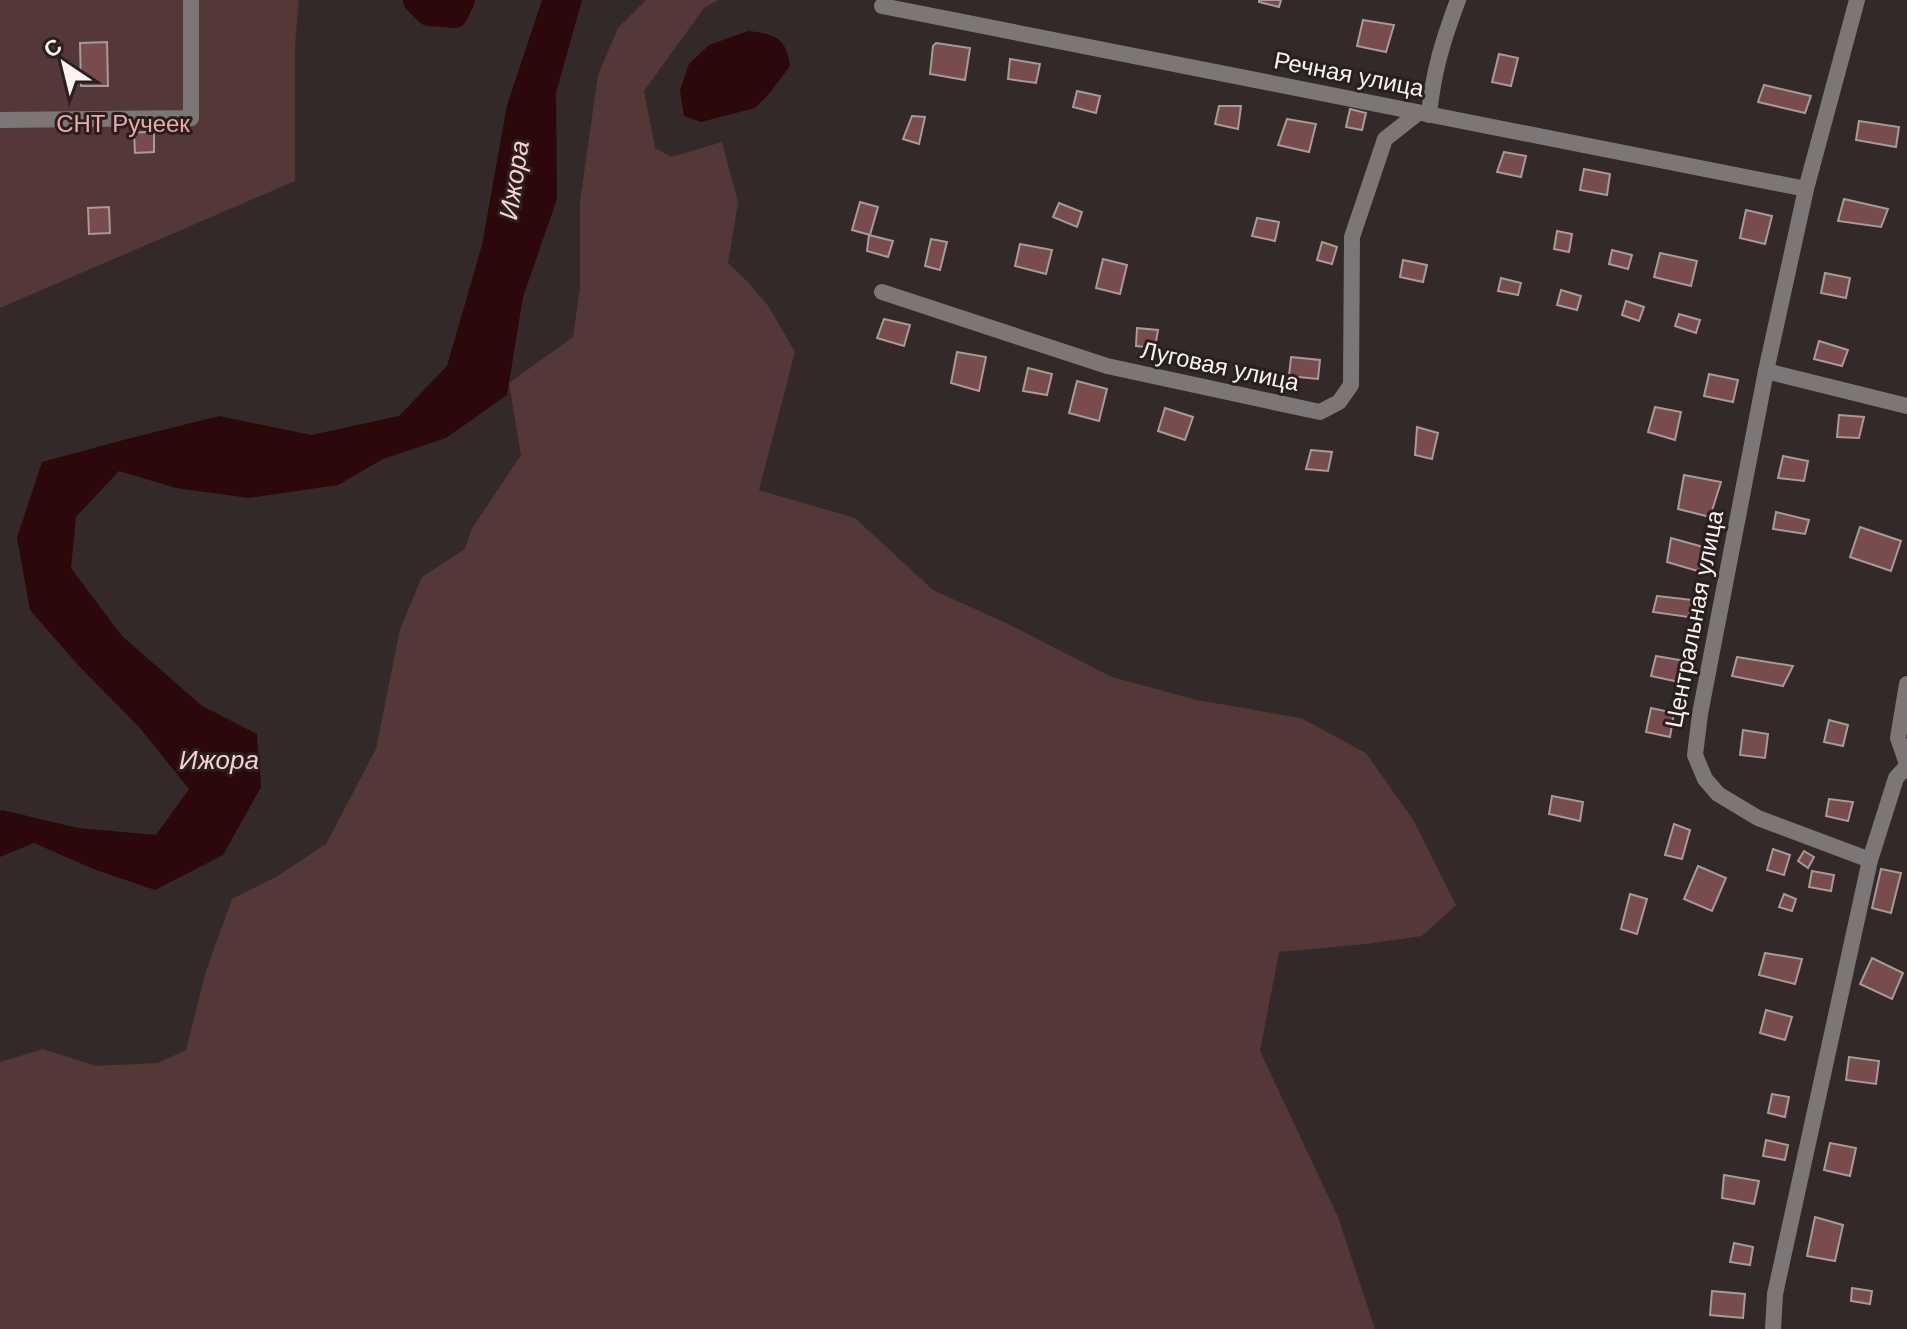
<svg xmlns="http://www.w3.org/2000/svg" width="1907" height="1329" viewBox="0 0 1907 1329" font-family="Arial,sans-serif">
  <rect width="100%" height="100%" fill="#332929"/>
  <g fill="#543737">
    <path d="M 0,0 L 299,0 L 295,44 L 295,181 L 0,308 Z"/>
    <path d="M 646,0 L 718,0 L 704,8 L 644,91 L 655,148 L 671,157 L 722,142 L 738,202 L 728,263 L 747,281 L 769,307 L 795,352 L 759,490 L 855,518 L 933,590 L 1006,623 L 1112,677 L 1197,700 L 1301,718 L 1366,753 L 1414,821 L 1456,905 L 1422,936 L 1366,944 L 1279,952 L 1260,1051 L 1338,1217 L 1375,1329 L 0,1329 L 0,1062 L 43,1049 L 96,1066 L 158,1063 L 186,1050 L 206,971 L 232,899 L 276,877 L 326,844 L 376,749 L 400,629 L 422,577 L 465,549 L 471,530 L 521,455 L 509,383 L 573,337 L 580,288 L 580,202 L 598,75 L 618,28 Z"/>
  </g>
  <g fill="#2c080b">
    <path d="M 542,0 L 582,0 L 556,93 L 557,199 L 523,297 L 507,395 L 446,438 L 383,459 L 338,485 L 249,498 L 176,488 L 119,471 L 76,517 L 71,568 L 122,636 L 202,706 L 257,734 L 261,787 L 223,855 L 155,890 L 96,870 L 34,843 L 0,857 L 0,811 L 2,810 L 78,828 L 156,835 L 189,789 L 139,727 L 79,666 L 30,610 L 17,538 L 42,462 L 127,439 L 219,416 L 311,435 L 399,416 L 447,366 L 482,245 L 507,105 Z"/>
    <path d="M 748,31 C 775,34 786,37 790,66 L 768,95 L 755,108 L 701,122 L 684,116 L 680,90 L 689,64 L 709,45 Z"/>
  </g>
  <g fill="none" stroke-linecap="round" stroke-linejoin="round">
    <path stroke="#2c080b" stroke-width="28" d="M 417,0 L 429,12 L 454,14 L 461,0"/>
  </g>
  <g fill="#784c4d" stroke="#a69a9a" stroke-width="2">
    <path d="M 1259,0 L 1281,0 L 1279,7 L 1259,2 Z"/>
    <path d="M 1363,20 L 1394,25 L 1386,52 L 1357,46 Z"/>
    <path d="M 107,42 L 108,86 L 81,86 L 80,43 Z"/>
    <path d="M 936,43 L 970,48 L 965,80 L 930,74 L 933,46 Z"/>
    <path d="M 1499,54 L 1518,58 L 1511,86 L 1492,82 Z"/>
    <path d="M 1010,59 L 1040,64 L 1036,83 L 1008,79 Z"/>
    <path d="M 1764,85 L 1811,96 L 1805,113 L 1758,102 Z"/>
    <path d="M 1077,91 L 1100,96 L 1096,113 L 1073,107 Z"/>
    <path d="M 1219,106 L 1241,106 L 1238,129 L 1215,124 Z"/>
    <path d="M 1350,109 L 1366,113 L 1362,130 L 1346,127 Z"/>
    <path d="M 912,116 L 925,117 L 919,144 L 903,139 Z"/>
    <path d="M 1287,119 L 1316,124 L 1309,152 L 1278,145 Z"/>
    <path d="M 1859,121 L 1899,127 L 1896,147 L 1856,140 Z"/>
    <path d="M 154,131 L 154,152 L 135,153 L 134,133 Z"/>
    <path d="M 1504,152 L 1526,156 L 1521,177 L 1497,172 Z"/>
    <path d="M 1584,169 L 1610,174 L 1607,195 L 1580,190 Z"/>
    <path d="M 1844,199 L 1888,209 L 1881,227 L 1838,221 Z"/>
    <path d="M 860,202 L 878,207 L 870,235 L 852,230 Z"/>
    <path d="M 1059,203 L 1082,212 L 1077,227 L 1053,217 Z"/>
    <path d="M 109,207 L 110,233 L 89,234 L 88,208 Z"/>
    <path d="M 1746,210 L 1772,216 L 1765,244 L 1740,238 Z"/>
    <path d="M 1257,218 L 1279,222 L 1275,241 L 1252,236 Z"/>
    <path d="M 1557,231 L 1572,234 L 1569,252 L 1554,249 Z"/>
    <path d="M 869,235 L 893,241 L 888,257 L 867,251 Z"/>
    <path d="M 931,239 L 947,242 L 940,270 L 925,266 Z"/>
    <path d="M 1322,242 L 1337,247 L 1332,264 L 1317,260 Z"/>
    <path d="M 1020,244 L 1052,250 L 1046,274 L 1015,266 Z"/>
    <path d="M 1612,250 L 1632,255 L 1628,269 L 1609,264 Z"/>
    <path d="M 1660,253 L 1697,261 L 1691,286 L 1654,277 Z"/>
    <path d="M 1103,259 L 1127,265 L 1120,294 L 1096,288 Z"/>
    <path d="M 1403,260 L 1427,265 L 1423,282 L 1400,277 Z"/>
    <path d="M 1825,273 L 1850,278 L 1846,298 L 1821,293 Z"/>
    <path d="M 1501,278 L 1521,283 L 1518,295 L 1498,291 Z"/>
    <path d="M 1561,290 L 1581,296 L 1577,310 L 1557,305 Z"/>
    <path d="M 1626,301 L 1644,307 L 1639,321 L 1622,315 Z"/>
    <path d="M 1679,314 L 1700,320 L 1696,333 L 1675,326 Z"/>
    <path d="M 884,319 L 910,325 L 904,346 L 877,338 Z"/>
    <path d="M 1137,328 L 1158,330 L 1155,348 L 1136,346 Z"/>
    <path d="M 1819,341 L 1848,350 L 1842,366 L 1814,359 Z"/>
    <path d="M 957,352 L 986,357 L 979,391 L 951,383 Z"/>
    <path d="M 1291,357 L 1320,360 L 1318,379 L 1289,376 Z"/>
    <path d="M 1028,368 L 1052,374 L 1047,395 L 1023,391 Z"/>
    <path d="M 1709,374 L 1738,380 L 1733,402 L 1704,396 Z"/>
    <path d="M 1077,381 L 1107,389 L 1099,421 L 1069,413 Z"/>
    <path d="M 1655,407 L 1681,412 L 1675,440 L 1648,432 Z"/>
    <path d="M 1165,408 L 1193,417 L 1185,440 L 1158,431 Z"/>
    <path d="M 1839,415 L 1864,417 L 1859,438 L 1837,437 Z"/>
    <path d="M 1417,427 L 1438,433 L 1432,459 L 1415,455 Z"/>
    <path d="M 1311,450 L 1332,452 L 1328,471 L 1306,469 Z"/>
    <path d="M 1783,456 L 1808,461 L 1804,481 L 1778,478 Z"/>
    <path d="M 1684,475 L 1721,482 L 1710,517 L 1678,509 Z"/>
    <path d="M 1776,512 L 1809,520 L 1805,534 L 1773,529 Z"/>
    <path d="M 1860,527 L 1901,541 L 1891,571 L 1850,557 Z"/>
    <path d="M 1671,538 L 1707,548 L 1701,572 L 1667,562 Z"/>
    <path d="M 1657,596 L 1693,600 L 1688,617 L 1653,612 Z"/>
    <path d="M 1656,656 L 1680,660 L 1679,682 L 1651,676 Z"/>
    <path d="M 1737,657 L 1793,666 L 1783,686 L 1732,676 Z"/>
    <path d="M 1651,708 L 1674,713 L 1670,737 L 1646,732 Z"/>
    <path d="M 1829,720 L 1848,725 L 1843,746 L 1824,742 Z"/>
    <path d="M 1743,730 L 1768,734 L 1765,758 L 1740,755 Z"/>
    <path d="M 1552,796 L 1583,802 L 1580,821 L 1549,814 Z"/>
    <path d="M 1829,799 L 1853,802 L 1848,821 L 1826,816 Z"/>
    <path d="M 1674,824 L 1690,830 L 1682,859 L 1665,855 Z"/>
    <path d="M 1773,849 L 1790,855 L 1784,875 L 1767,870 Z"/>
    <path d="M 1804,851 L 1814,857 L 1808,868 L 1798,861 Z"/>
    <path d="M 1698,866 L 1726,878 L 1712,911 L 1684,899 Z"/>
    <path d="M 1881,869 L 1901,873 L 1891,913 L 1872,908 Z"/>
    <path d="M 1812,871 L 1834,875 L 1831,891 L 1809,887 Z"/>
    <path d="M 1630,894 L 1647,899 L 1637,934 L 1621,929 Z"/>
    <path d="M 1784,894 L 1796,899 L 1792,911 L 1779,907 Z"/>
    <path d="M 1765,953 L 1802,959 L 1795,984 L 1759,975 Z"/>
    <path d="M 1872,958 L 1903,973 L 1892,999 L 1860,984 Z"/>
    <path d="M 1766,1010 L 1792,1017 L 1785,1040 L 1760,1033 Z"/>
    <path d="M 1849,1057 L 1879,1061 L 1876,1084 L 1846,1080 Z"/>
    <path d="M 1772,1094 L 1789,1097 L 1785,1117 L 1768,1113 Z"/>
    <path d="M 1766,1140 L 1788,1145 L 1785,1160 L 1763,1156 Z"/>
    <path d="M 1830,1143 L 1856,1148 L 1850,1176 L 1824,1170 Z"/>
    <path d="M 1724,1175 L 1759,1181 L 1754,1204 L 1722,1198 Z"/>
    <path d="M 1815,1217 L 1843,1225 L 1835,1261 L 1807,1256 Z"/>
    <path d="M 1734,1243 L 1753,1247 L 1750,1265 L 1730,1262 Z"/>
    <path d="M 1852,1288 L 1872,1291 L 1870,1304 L 1851,1301 Z"/>
    <path d="M 1712,1291 L 1745,1294 L 1743,1318 L 1710,1315 Z"/>
  </g>
  <g fill="none" stroke-linecap="round" stroke-linejoin="round">
    <g stroke="#7c7776" stroke-width="16">
      <path d="M 1857,0 L 1806,189 L 1766,371 L 1700,714 L 1695,755 L 1705,779 L 1718,794 L 1758,818 L 1870,860 L 1896,778 L 1907,766"/>
      <path d="M 882,6 L 1806,189"/>
      <path d="M 1429,115 C 1433,72 1443,40 1458,0"/>
      <path d="M 0,120 L 191,118 L 191,0"/>
      <path d="M 882,292 L 1107,366 L 1320,412 L 1339,402 L 1351,385 L 1352,237 L 1385,139 L 1418,113"/>
      <path d="M 1766,371 L 1907,406"/>
      <path d="M 1907,684 L 1898,738 L 1907,764"/>
      <path d="M 1773,1329 L 1775,1294 L 1870,860"/>
    </g>
  </g>
  <g text-anchor="middle" dominant-baseline="central" stroke-width="6" stroke-linejoin="round" paint-order="stroke">
    <g font-size="24" fill="#faf3f3" stroke="#291f1f">
      <text transform="translate(1349 74) rotate(11)">Речная улица</text>
      <text transform="translate(1220 366) rotate(12)">Луговая улица</text>
      <text transform="translate(1694 619) rotate(-79)">Центральная улица</text>
    </g>
    <g font-size="24" fill="#f2a7a7" stroke="#291f1f">
      <text x="123" y="123">СНТ Ручеек</text>
    </g>
    <g font-size="26" font-style="italic" fill="#fecfce" stroke="#291f1f">
      <text transform="translate(514 180) rotate(-81)">Ижора</text>
      <text x="219" y="760">Ижора</text>
    </g>
  </g>
  <g transform="translate(64 64) rotate(325)" stroke="#291f1f" stroke-width="6" paint-order="stroke">
  <path d="M0-6L14 30L0 20L-14 30Z" fill="#faf3f3"/>
  <text y="-12" font-size="22" font-weight="bold" text-anchor="middle" fill="#faf3f3">С</text>
  </g>
</svg>
